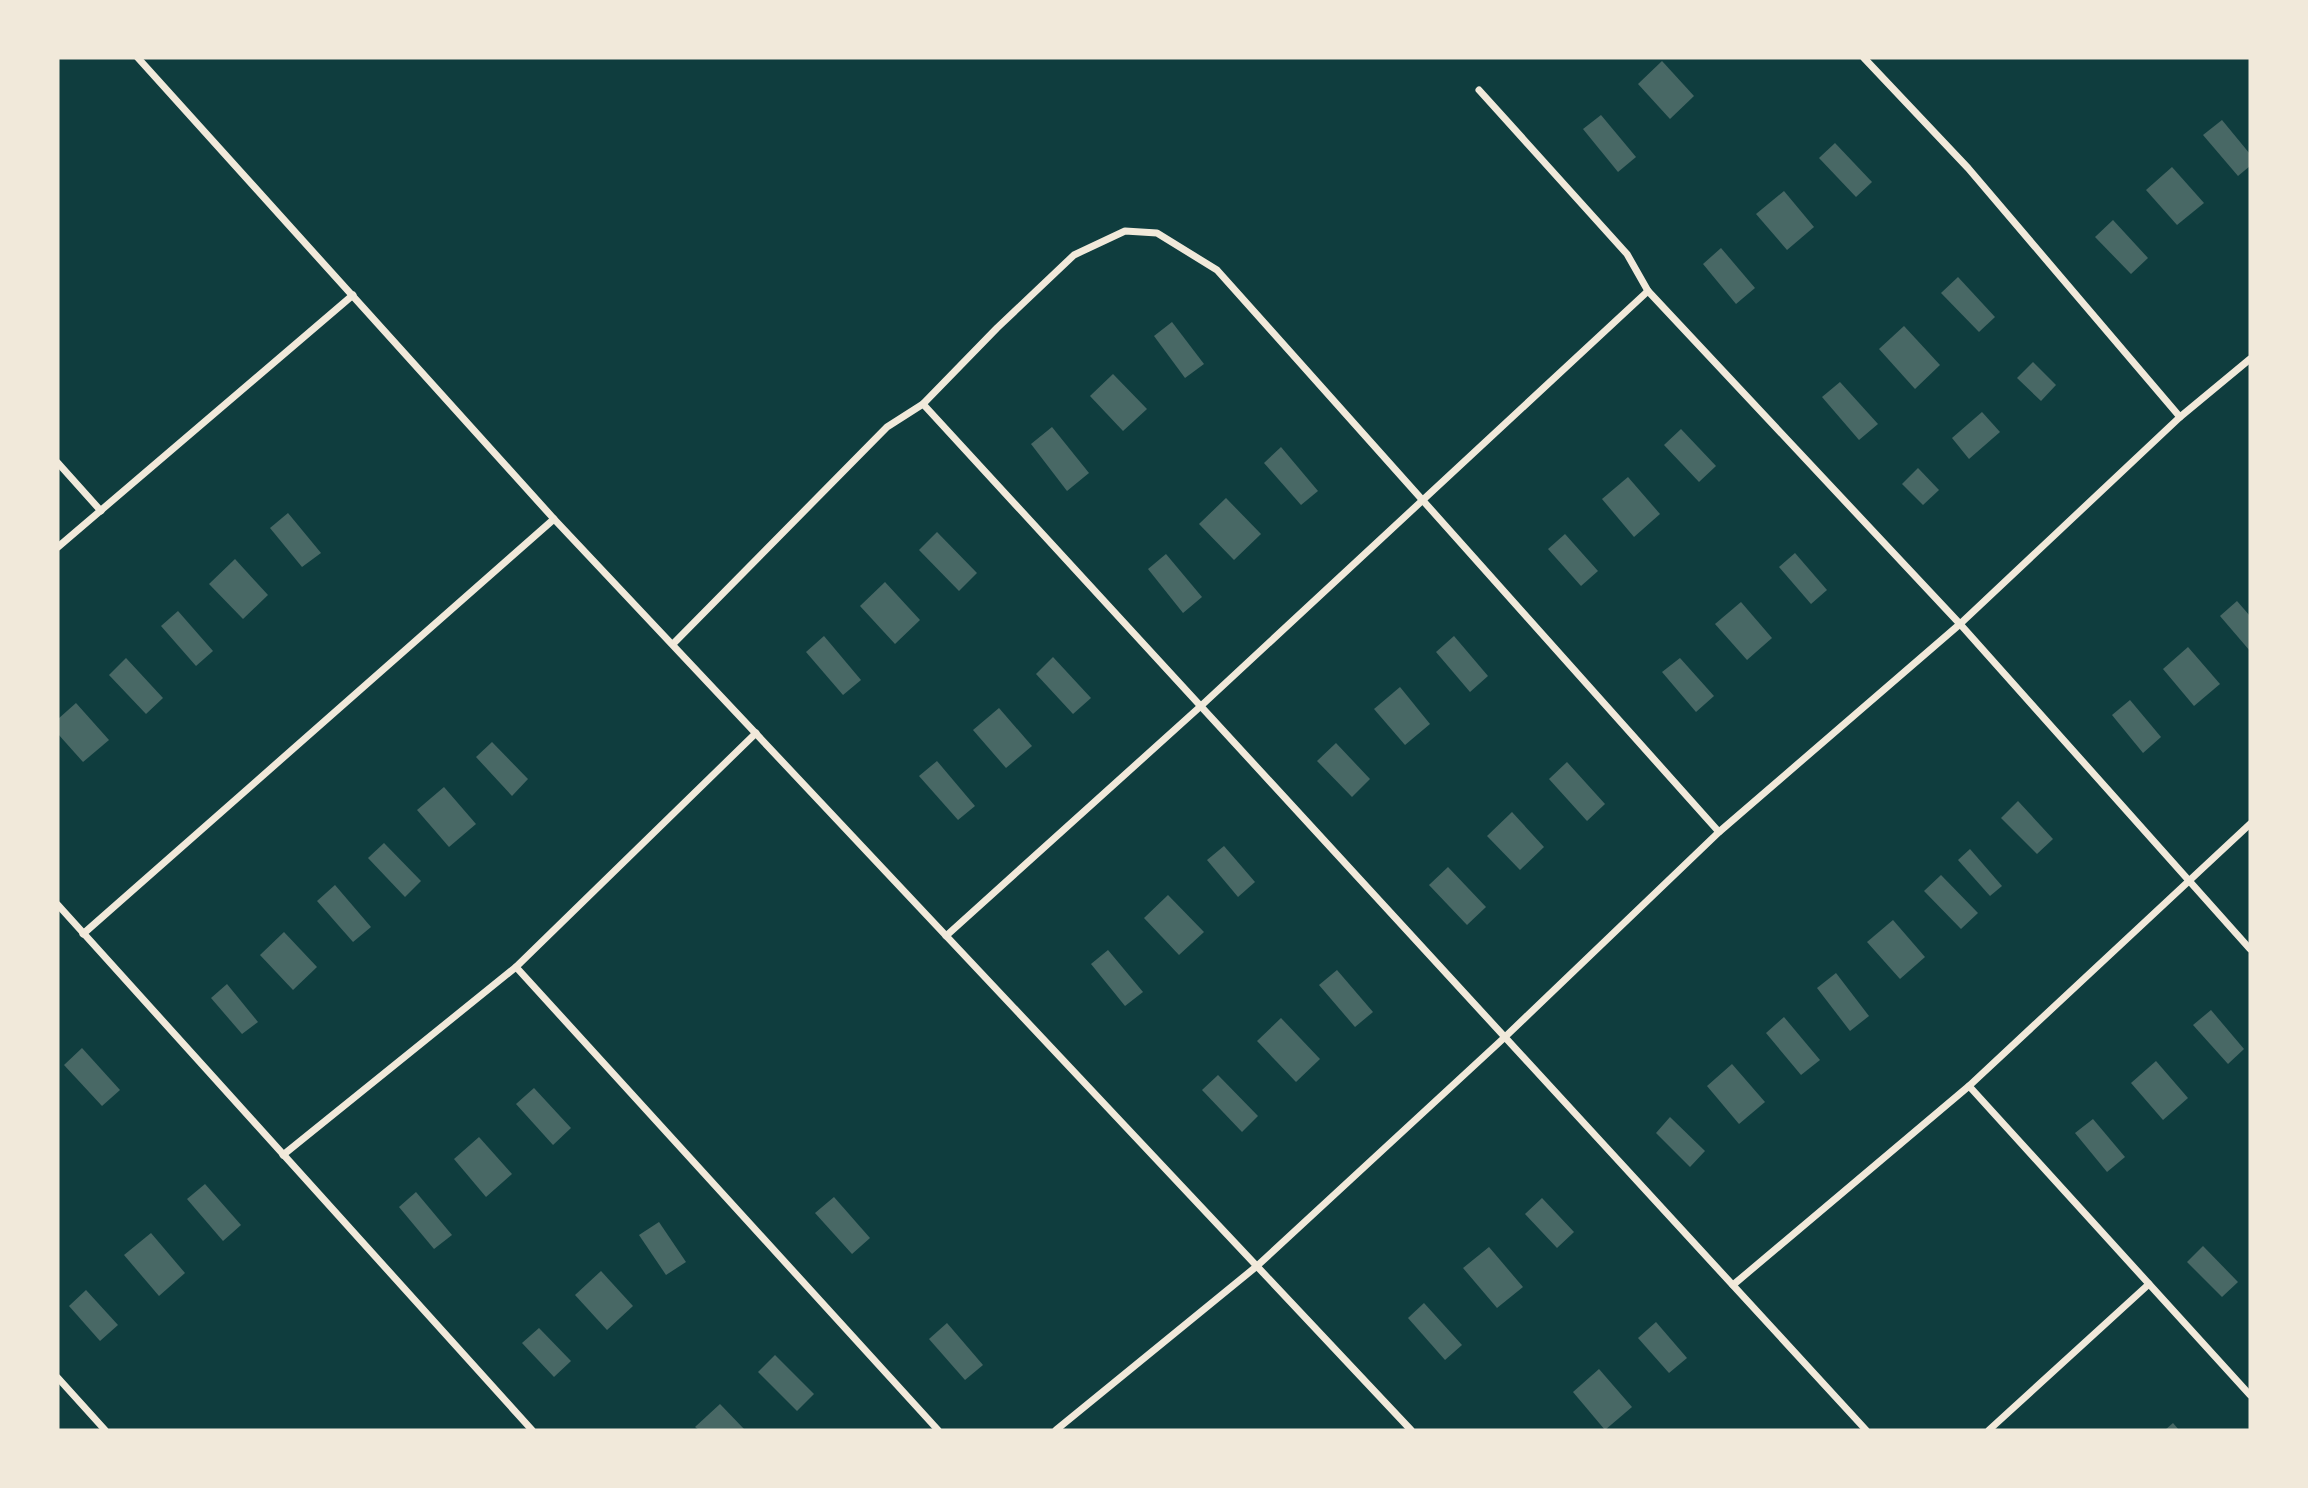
<svg xmlns="http://www.w3.org/2000/svg" width="2308" height="1488" viewBox="0 0 2308 1488" font-family="'Archivo Narrow',sans-serif">
  <rect width="100%" height="100%" fill="#0f3d3e"/>
  <g fill="#486865">
    <path d="M 1662,61 L 1694,96 L 1670,119 L 1638,84 Z"/>
    <path d="M 1601,115 L 1636,157 L 1618,172 L 1583,129 Z"/>
    <path d="M 2222,120 L 2250,154 L 2250,166 L 2238,176 L 2203,135 Z"/>
    <path d="M 1835,143 L 1872,182 L 1856,197 L 1819,158 Z"/>
    <path d="M 2172,167 L 2204,203 L 2177,225 L 2146,190 Z"/>
    <path d="M 1784,191 L 1814,227 L 1787,250 L 1756,214 Z"/>
    <path d="M 2113,220 L 2148,258 L 2131,274 L 2095,237 Z"/>
    <path d="M 1721,248 L 1755,288 L 1736,304 L 1703,264 Z"/>
    <path d="M 1958,277 L 1995,317 L 1979,332 L 1941,293 Z"/>
    <path d="M 1172,322 L 1204,364 L 1185,378 L 1154,336 Z"/>
    <path d="M 1904,326 L 1940,365 L 1915,389 L 1879,349 Z"/>
    <path d="M 2033,362 L 2056,385 L 2041,401 L 2017,378 Z"/>
    <path d="M 1113,374 L 1147,409 L 1123,431 L 1090,396 Z"/>
    <path d="M 1840,382 L 1878,424 L 1859,440 L 1822,397 Z"/>
    <path d="M 1982,412 L 2000,432 L 1969,459 L 1952,438 Z"/>
    <path d="M 1052,427 L 1089,473 L 1067,491 L 1031,444 Z"/>
    <path d="M 1681,429 L 1716,466 L 1699,482 L 1664,445 Z"/>
    <path d="M 1281,447 L 1318,491 L 1301,505 L 1264,463 Z"/>
    <path d="M 1918,468 L 1939,490 L 1923,505 L 1902,484 Z"/>
    <path d="M 1628,477 L 1660,514 L 1634,537 L 1602,499 Z"/>
    <path d="M 1226,498 L 1261,534 L 1234,560 L 1199,524 Z"/>
    <path d="M 288,513 L 321,553 L 302,567 L 270,528 Z"/>
    <path d="M 937,532 L 977,573 L 959,591 L 919,550 Z"/>
    <path d="M 1565,534 L 1598,571 L 1581,586 L 1548,549 Z"/>
    <path d="M 1795,553 L 1827,590 L 1811,604 L 1779,567 Z"/>
    <path d="M 1166,554 L 1202,597 L 1183,613 L 1148,569 Z"/>
    <path d="M 235,559 L 268,595 L 243,619 L 209,584 Z"/>
    <path d="M 885,582 L 920,620 L 895,644 L 860,606 Z"/>
    <path d="M 2237,601 L 2250,616 L 2250,651 L 2220,616 Z"/>
    <path d="M 1741,602 L 1772,638 L 1747,660 L 1715,624 Z"/>
    <path d="M 178,611 L 213,651 L 196,666 L 161,626 Z"/>
    <path d="M 824,636 L 861,680 L 843,695 L 806,652 Z"/>
    <path d="M 1454,636 L 1488,676 L 1470,692 L 1436,652 Z"/>
    <path d="M 2188,647 L 2220,684 L 2194,706 L 2163,669 Z"/>
    <path d="M 1053,657 L 1091,698 L 1073,714 L 1036,674 Z"/>
    <path d="M 126,658 L 163,698 L 146,714 L 109,675 Z"/>
    <path d="M 1680,658 L 1714,696 L 1696,712 L 1662,672 Z"/>
    <path d="M 1400,687 L 1430,724 L 1405,745 L 1374,709 Z"/>
    <path d="M 2130,700 L 2161,737 L 2143,753 L 2112,715 Z"/>
    <path d="M 76,703 L 109,740 L 83,762 L 58,734 L 58,719 Z"/>
    <path d="M 999,708 L 1032,746 L 1006,768 L 973,730 Z"/>
    <path d="M 492,742 L 528,779 L 512,796 L 476,757 Z"/>
    <path d="M 1336,743 L 1370,779 L 1352,797 L 1317,761 Z"/>
    <path d="M 937,761 L 975,806 L 958,820 L 919,776 Z"/>
    <path d="M 1567,762 L 1605,804 L 1587,821 L 1549,779 Z"/>
    <path d="M 444,787 L 476,824 L 449,847 L 417,810 Z"/>
    <path d="M 2018,801 L 2053,839 L 2037,854 L 2001,818 Z"/>
    <path d="M 1512,812 L 1544,847 L 1520,870 L 1487,836 Z"/>
    <path d="M 384,843 L 421,881 L 405,897 L 368,858 Z"/>
    <path d="M 1224,846 L 1255,882 L 1238,897 L 1207,860 Z"/>
    <path d="M 1970,849 L 2002,886 L 1990,896 L 1958,860 Z"/>
    <path d="M 1448,867 L 1486,907 L 1467,925 L 1429,885 Z"/>
    <path d="M 1941,875 L 1978,913 L 1961,929 L 1924,891 Z"/>
    <path d="M 335,885 L 371,927 L 353,942 L 317,901 Z"/>
    <path d="M 1168,895 L 1204,932 L 1179,955 L 1144,918 Z"/>
    <path d="M 1893,920 L 1925,957 L 1900,979 L 1867,942 Z"/>
    <path d="M 284,932 L 317,967 L 293,990 L 260,955 Z"/>
    <path d="M 1108,950 L 1143,992 L 1125,1006 L 1091,964 Z"/>
    <path d="M 1337,970 L 1373,1012 L 1355,1027 L 1319,985 Z"/>
    <path d="M 1836,973 L 1869,1016 L 1850,1031 L 1817,988 Z"/>
    <path d="M 227,984 L 258,1022 L 242,1034 L 211,998 Z"/>
    <path d="M 2211,1010 L 2244,1049 L 2228,1064 L 2193,1025 Z"/>
    <path d="M 1784,1017 L 1820,1060 L 1801,1075 L 1766,1033 Z"/>
    <path d="M 1281,1018 L 1320,1059 L 1296,1082 L 1257,1041 Z"/>
    <path d="M 82,1048 L 120,1090 L 102,1106 L 64,1065 Z"/>
    <path d="M 2156,1061 L 2188,1098 L 2163,1120 L 2131,1083 Z"/>
    <path d="M 1732,1064 L 1765,1102 L 1739,1124 L 1707,1086 Z"/>
    <path d="M 1218,1075 L 1258,1116 L 1242,1132 L 1202,1090 Z"/>
    <path d="M 534,1088 L 571,1128 L 553,1145 L 516,1104 Z"/>
    <path d="M 1670,1117 L 1705,1151 L 1690,1167 L 1656,1133 Z"/>
    <path d="M 2093,1119 L 2125,1157 L 2107,1172 L 2075,1133 Z"/>
    <path d="M 479,1137 L 512,1174 L 486,1197 L 454,1159 Z"/>
    <path d="M 205,1184 L 241,1225 L 223,1241 L 187,1199 Z"/>
    <path d="M 416,1192 L 452,1235 L 434,1249 L 399,1207 Z"/>
    <path d="M 834,1197 L 870,1238 L 852,1254 L 815,1213 Z"/>
    <path d="M 1542,1198 L 1574,1232 L 1557,1248 L 1525,1214 Z"/>
    <path d="M 659,1222 L 686,1262 L 666,1275 L 639,1235 Z"/>
    <path d="M 151,1233 L 185,1273 L 159,1296 L 124,1255 Z"/>
    <path d="M 2203,1246 L 2238,1282 L 2222,1297 L 2187,1262 Z"/>
    <path d="M 1489,1247 L 1523,1287 L 1497,1308 L 1463,1268 Z"/>
    <path d="M 601,1271 L 633,1306 L 607,1330 L 575,1295 Z"/>
    <path d="M 86,1290 L 118,1325 L 100,1341 L 69,1306 Z"/>
    <path d="M 1424,1303 L 1462,1345 L 1445,1360 L 1408,1318 Z"/>
    <path d="M 1656,1322 L 1687,1358 L 1669,1373 L 1638,1338 Z"/>
    <path d="M 947,1323 L 983,1365 L 965,1380 L 929,1339 Z"/>
    <path d="M 539,1328 L 571,1361 L 554,1377 L 522,1343 Z"/>
    <path d="M 775,1355 L 814,1394 L 797,1411 L 758,1372 Z"/>
    <path d="M 1599,1369 L 1632,1407 L 1605,1430 L 1573,1392 Z"/>
    <path d="M 720,1404 L 745,1430 L 699,1430 L 695,1427 Z"/>
    <path d="M 2173,1423 L 2179,1430 L 2165,1430 Z"/>
  </g>
  <g fill="none" stroke-linecap="round" stroke-linejoin="round">
    <g stroke="#f1e9da" stroke-width="7">
      <path d="M 138,58 L 554,519 L 1411,1430"/>
      <path d="M 1864,58 L 1968,168 L 2180,417"/>
      <path d="M 1479,90 L 1627,254 L 1648,291 L 1960,624 L 2250,949"/>
      <path d="M 923,404 L 1866,1430"/>
      <path d="M 58,463 L 101,511"/>
      <path d="M 58,547 L 353,295"/>
      <path d="M 673,644 L 887,427 L 923,404 L 997,328 L 1074,255 L 1125,231 L 1157,233 L 1217,270 L 1719,832"/>
      <path d="M 58,905 L 532,1430"/>
      <path d="M 83,934 L 554,519"/>
      <path d="M 946,936 L 1202,705 L 1648,291"/>
      <path d="M 516,967 L 938,1430"/>
      <path d="M 1969,1086 L 2250,1395"/>
      <path d="M 283,1155 L 516,967 L 756,733"/>
      <path d="M 1733,1285 L 1969,1086 L 2250,824"/>
      <path d="M 58,1378 L 105,1430"/>
      <path d="M 1056,1430 L 1257,1266 L 1505,1037 L 1719,832 L 1960,624 L 2180,417 L 2250,359"/>
      <path d="M 1989,1430 L 2149,1284"/>
    </g>
  </g>
  <rect width="2308" height="1488" fill="none" stroke="#f1e9da" stroke-width="119"/>
</svg>
